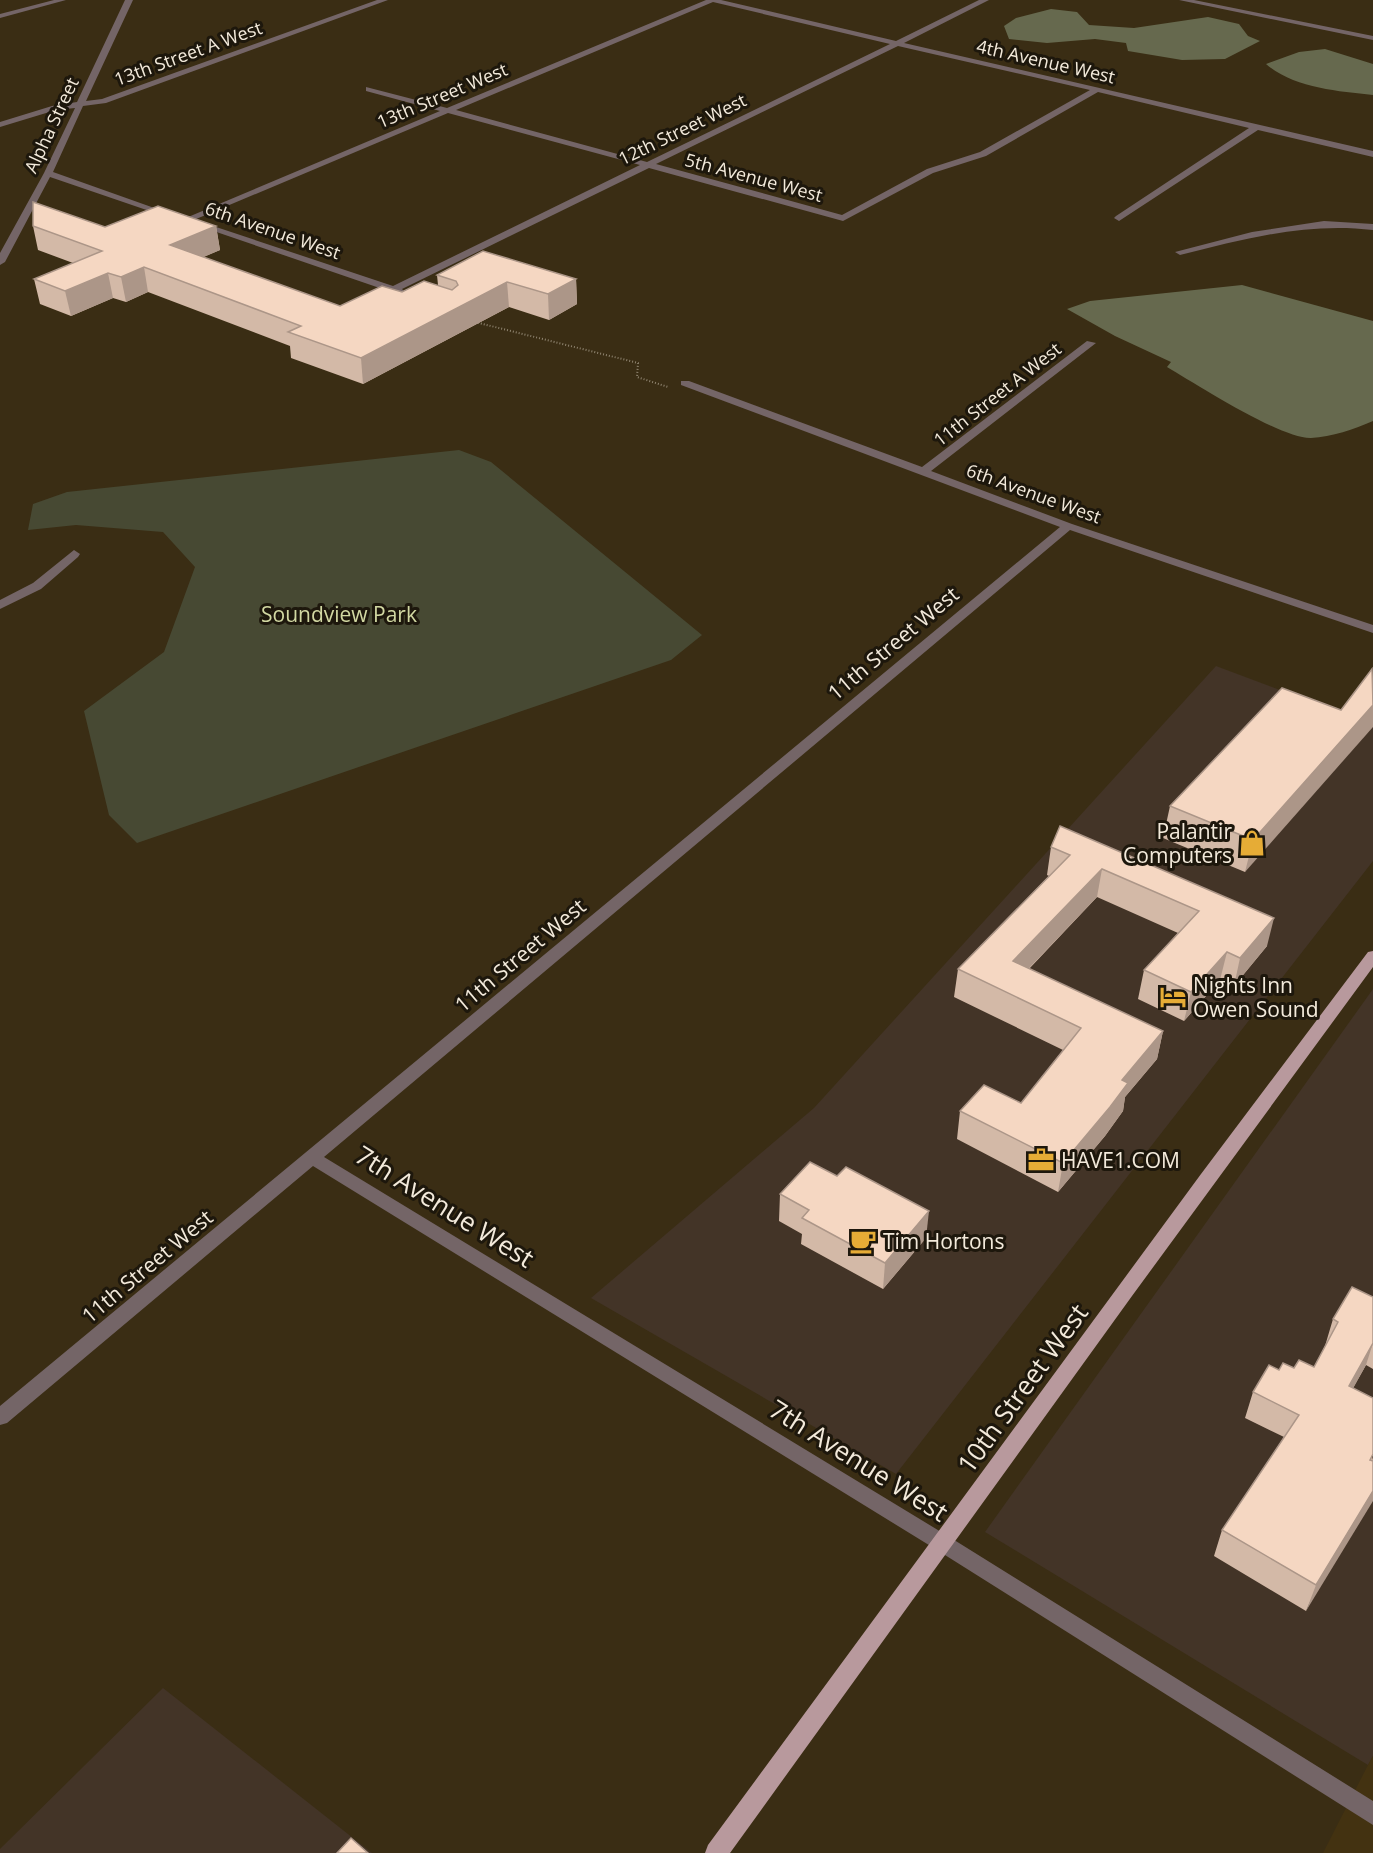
<svg xmlns="http://www.w3.org/2000/svg" width="1373" height="1853" viewBox="0 0 1373 1853" font-family="'Open Sans',sans-serif">
<rect width="100%" height="100%" fill="#3a2d14"/>
<g fill="#433427">
<path d="M1216,666L1373,725V861L896,1474L591,1298L814,1108Z"/>
<path d="M1373,989V1756L1368,1765L985,1532Z"/>
<path d="M163,1688L372,1853H0V1849Z"/>
</g>
<path fill="#433211" d="M1373,1756V1853H1323L1368,1765Z"/>
<path fill="#474933" d="M459,450L491,462L702,635L671,660L137,843L109,815L84,711L164,652L195,567L163,532L76,525L28,530L33,504L67,492Z"/>
<g fill="#66694e">
<path d="M1051,9L1077,12L1089,25L1134,28L1208,17L1239,24L1248,36L1260,41L1225,59L1182,60L1128,51L1126,43L1095,39L1047,43L1009,39L1004,26L1016,18Z"/>
<path d="M1325,49L1373,64V95C1337,91 1294,88 1266,64L1299,52Z"/>
<path d="M1242,285L1373,321V421C1354,429 1332,437 1311,438C1281,439 1196,384 1167,367L1171,362L1115,336L1067,309L1090,301Z"/>
</g>
<g fill="none" stroke-linecap="round" stroke-linejoin="round">
<path stroke="#8e836f" stroke-width="2" stroke-dasharray="1 2" stroke-linecap="butt" d="M475,322L638,363L637,377L668,387"/>
<g fill="#746567" fill-rule="evenodd">
<path d="M54,0H66L0,18V14Z"/>
<path d="M125,0H133L86,101L102,99L377,0H388L106,103L83,106L53,172L174,215L167,217L50,177L5,262L0,265V253L44,173L75,108L56,110L0,127V122L52,106L77,102Z"/>
<path d="M706,0H721L896,41L979,0H989L904,43L1373,151V157L1258,130L1119,221L1114,218L1116,216L1249,128L1098,92L986,156L933,173L843,221L649,168L402,289L405,292L400,295L193,224L201,222L393,286L640,165L448,113L189,222L181,220L440,111L366,91V87L447,108ZM713,2L890,44L647,162L456,110ZM898,46L1090,90L980,152L927,169L842,215L656,164Z"/>
<path d="M1179,0H1194L1373,36V40Z"/>
<path d="M1324,221L1373,224V230C1306,222 1244,239 1180,255L1175,252L1252,232Z"/>
<path d="M1087,341L1096,343L931,471L1072,524L1373,625V633L1070,530L324,1157L951,1538L1373,1801V1825L937,1550L313,1166L7,1423L0,1425V1406L1060,527L681,385V381H689L922,467Z"/>
<path d="M74,550L80,554L78,557L41,589L0,609V600L33,583Z"/>
</g>
<path fill="#b8999d" fill-rule="evenodd" d="M1373,951V967L1132,1296L730,1853H705L708,1845L1201,1174L1368,952Z"/>
</g>
<g fill="#d3b9a7">
<path d="M33,226L105,227L216,226L220,250L203,257L340,306L438,285L437,275L576,279L577,304L549,320L509,307L363,384L291,358L290,346L148,292L126,302L113,298L71,316L40,304L34,279L73,263L38,250Z"/>
<path d="M1341,710L1245,872L1163,838L1170,806Z"/>
<path d="M1060,826L1267,946L1234,986L1220,980L1184,1021L1138,999L1144,970L1178,933L1097,897L1029,969L1163,1031L1157,1059L1125,1097L1123,1111L1105,1136L1058,1192L957,1139L960,1111L1021,1103L1063,1050L954,997L958,969L1049,876L1047,875L1051,847Z"/>
<path d="M780,1194L926,1238L883,1289L801,1244L802,1234L779,1221Z"/>
<path d="M1373,1297V1369L1366,1365L1353,1388L1373,1460L1306,1611L1214,1556L1222,1530L1284,1437L1245,1418L1253,1392L1279,1370L1314,1367L1325,1346L1333,1319Z"/>
</g>
<g fill="#ac9688">
<path d="M216,226L220,250L174,270L170,245Z"/>
<path d="M144,267L148,292L126,302L121,277Z"/>
<path d="M108,273L113,298L71,316L65,291Z"/>
<path d="M576,279L577,304L549,320L548,294Z"/>
<path d="M507,282L509,307L363,384L361,358Z"/>
<path d="M1373,705V727L1245,872L1253,840Z"/>
<path d="M1102,869L1097,897L1009,989L1013,961Z"/>
<path d="M1274,918L1267,946L1234,986L1240,958Z"/>
<path d="M1227,952L1220,980L1184,1021L1191,992Z"/>
<path d="M1163,1031L1157,1059L1125,1097L1123,1111L1105,1136L1058,1192L1063,1163L1122,1080Z"/>
<path d="M929,1211L926,1238L883,1289L885,1263Z"/>
<path d="M1373,1343L1366,1365L1340,1412L1349,1386Z"/>
<path d="M1373,1491V1501L1306,1611L1316,1585Z"/>
</g>
<g fill="#f5d7c2" stroke="#ac9688" stroke-width="1.5">
<path d="M33,202L105,227L158,206L216,226L170,245L340,306L382,286L402,292L424,281L452,290L458,285L456,281L437,275L483,251L576,279L548,294L507,282L361,358L288,332L301,326L144,267L121,277L108,273L65,291L34,279L102,251L33,226Z"/>
<path d="M1372,669L1373,705L1253,840L1170,806L1282,688L1341,710Z"/>
<path d="M1060,826L1274,918L1240,958L1227,952L1191,992L1144,970L1199,911L1102,869L1013,961L1163,1031L1122,1080L1128,1083L1110,1107L1063,1163L960,1111L984,1085L1021,1103L1081,1028L958,969L1070,855L1051,847Z"/>
<path d="M810,1162L837,1176L846,1167L929,1211L885,1263L802,1218L809,1210L780,1194Z"/>
<path d="M1352,1287L1373,1297V1343L1349,1386L1373,1398V1454L1370,1460L1373,1461V1491L1316,1585L1222,1530L1299,1415L1253,1392L1269,1365L1279,1370L1283,1363L1294,1368L1299,1360L1314,1367L1338,1322L1333,1319Z"/>
<path d="M351,1838L368,1853H337Z"/>
</g>
<defs>
<g id="shop-bare" transform="scale(2.07)"><path d="M-5-2.5h2.3a2.7 3.5 0 0 1 5.4 0H5L5.5 6h-11ZM-1.5-2.5h3a1.5 2.3 0 0 0-3 0Z" fill="#e6ac36" stroke="#1d170c" stroke-width="2.5" paint-order="stroke"/></g>
<g id="hotel-bare" transform="scale(2.07)"><path d="M-6-4.5h1.5V1H6V5H4.5V3h-9V5H-6ZM-4 0a1.8 1.8 0 1 1 3.6 0ZM.5 0V-2.5h3Q6-2.5 6 0Z" fill="#e6ac36" stroke="#1d170c" stroke-width="2.5" paint-order="stroke"/></g>
<g id="office-bare" transform="scale(2.07)"><path d="M-6-3h4V-5.5h4V-3h4V5H-6ZM-1-4.5V-3h2v-1.5ZM-6 0V1H6V0Z" fill="#e6ac36" stroke="#1d170c" stroke-width="2.5" paint-order="stroke"/></g>
<g id="cafe-bare" transform="scale(2.07)"><path d="M-5.5-4.5H6V0H3Q3 3.5 0 3.5H-2.5Q-5.5 3.5-5.5 0ZM3-3.2v2h1.7v-2ZM-6 4.5H4V6H-6Z" fill="#e6ac36" stroke="#1d170c" stroke-width="2.5" paint-order="stroke"/></g>
</defs>
<g fill-rule="evenodd">
<use href="#shop-bare" x="1252" y="843"/>
<use href="#hotel-bare" x="1173" y="997"/>
<use href="#office-bare" x="1041" y="1160"/>
<use href="#cafe-bare" x="863" y="1241"/>
</g>
<g text-anchor="middle" dominant-baseline="central" stroke-width="6" stroke-linejoin="round" paint-order="stroke">
<g font-size="18" fill="#f3eadb" stroke="#1d170c">
<text transform="translate(188 53) rotate(-20)">13th Street A West</text>
<text transform="translate(1046 61) rotate(13)">4th Avenue West</text>
<text transform="translate(442 95) rotate(-23)">13th Street West</text>
<text transform="translate(51 125) rotate(-65)">Alpha Street</text>
<text transform="translate(682 129) rotate(-26)">12th Street West</text>
<text transform="translate(754 177) rotate(15)">5th Avenue West</text>
<text transform="translate(273 230) rotate(19)">6th Avenue West</text>
<text transform="translate(997 394) rotate(-38)">11th Street A West</text>
<text transform="translate(1034 493) rotate(20)">6th Avenue West</text>
</g>
<g font-size="21" fill="#d2d8a2" stroke="#1d170c">
<text x="339" y="614">Soundview Park</text>
</g>
<g font-size="21" fill="#f3eadb" stroke="#1d170c">
<text transform="translate(893 643) rotate(-40)">11th Street West</text>
<text transform="translate(520 955) rotate(-40)">11th Street West</text>
<text transform="translate(147 1266) rotate(-40)">11th Street West</text>
</g>
<g font-size="21" fill="#f3eadb" stroke="#1d170c" text-anchor="start">
<text x="1232" y="831" text-anchor="end">Palantir<tspan x="1232" dy="24">Computers</tspan></text>
<text x="1193" y="985">Nights Inn<tspan x="1193" dy="24">Owen Sound</tspan></text>
<text x="1061" y="1160">HAVE1.COM</text>
<text x="883" y="1241">Tim Hortons</text>
</g>
<g font-size="26" fill="#f3eadb" stroke="#1d170c">
<text transform="translate(445 1206) rotate(32)">7th Avenue West</text>
<text transform="translate(1022 1388) rotate(-54)">10th Street West</text>
<text transform="translate(859 1460) rotate(32)">7th Avenue West</text>
</g>
</g>
</svg>
